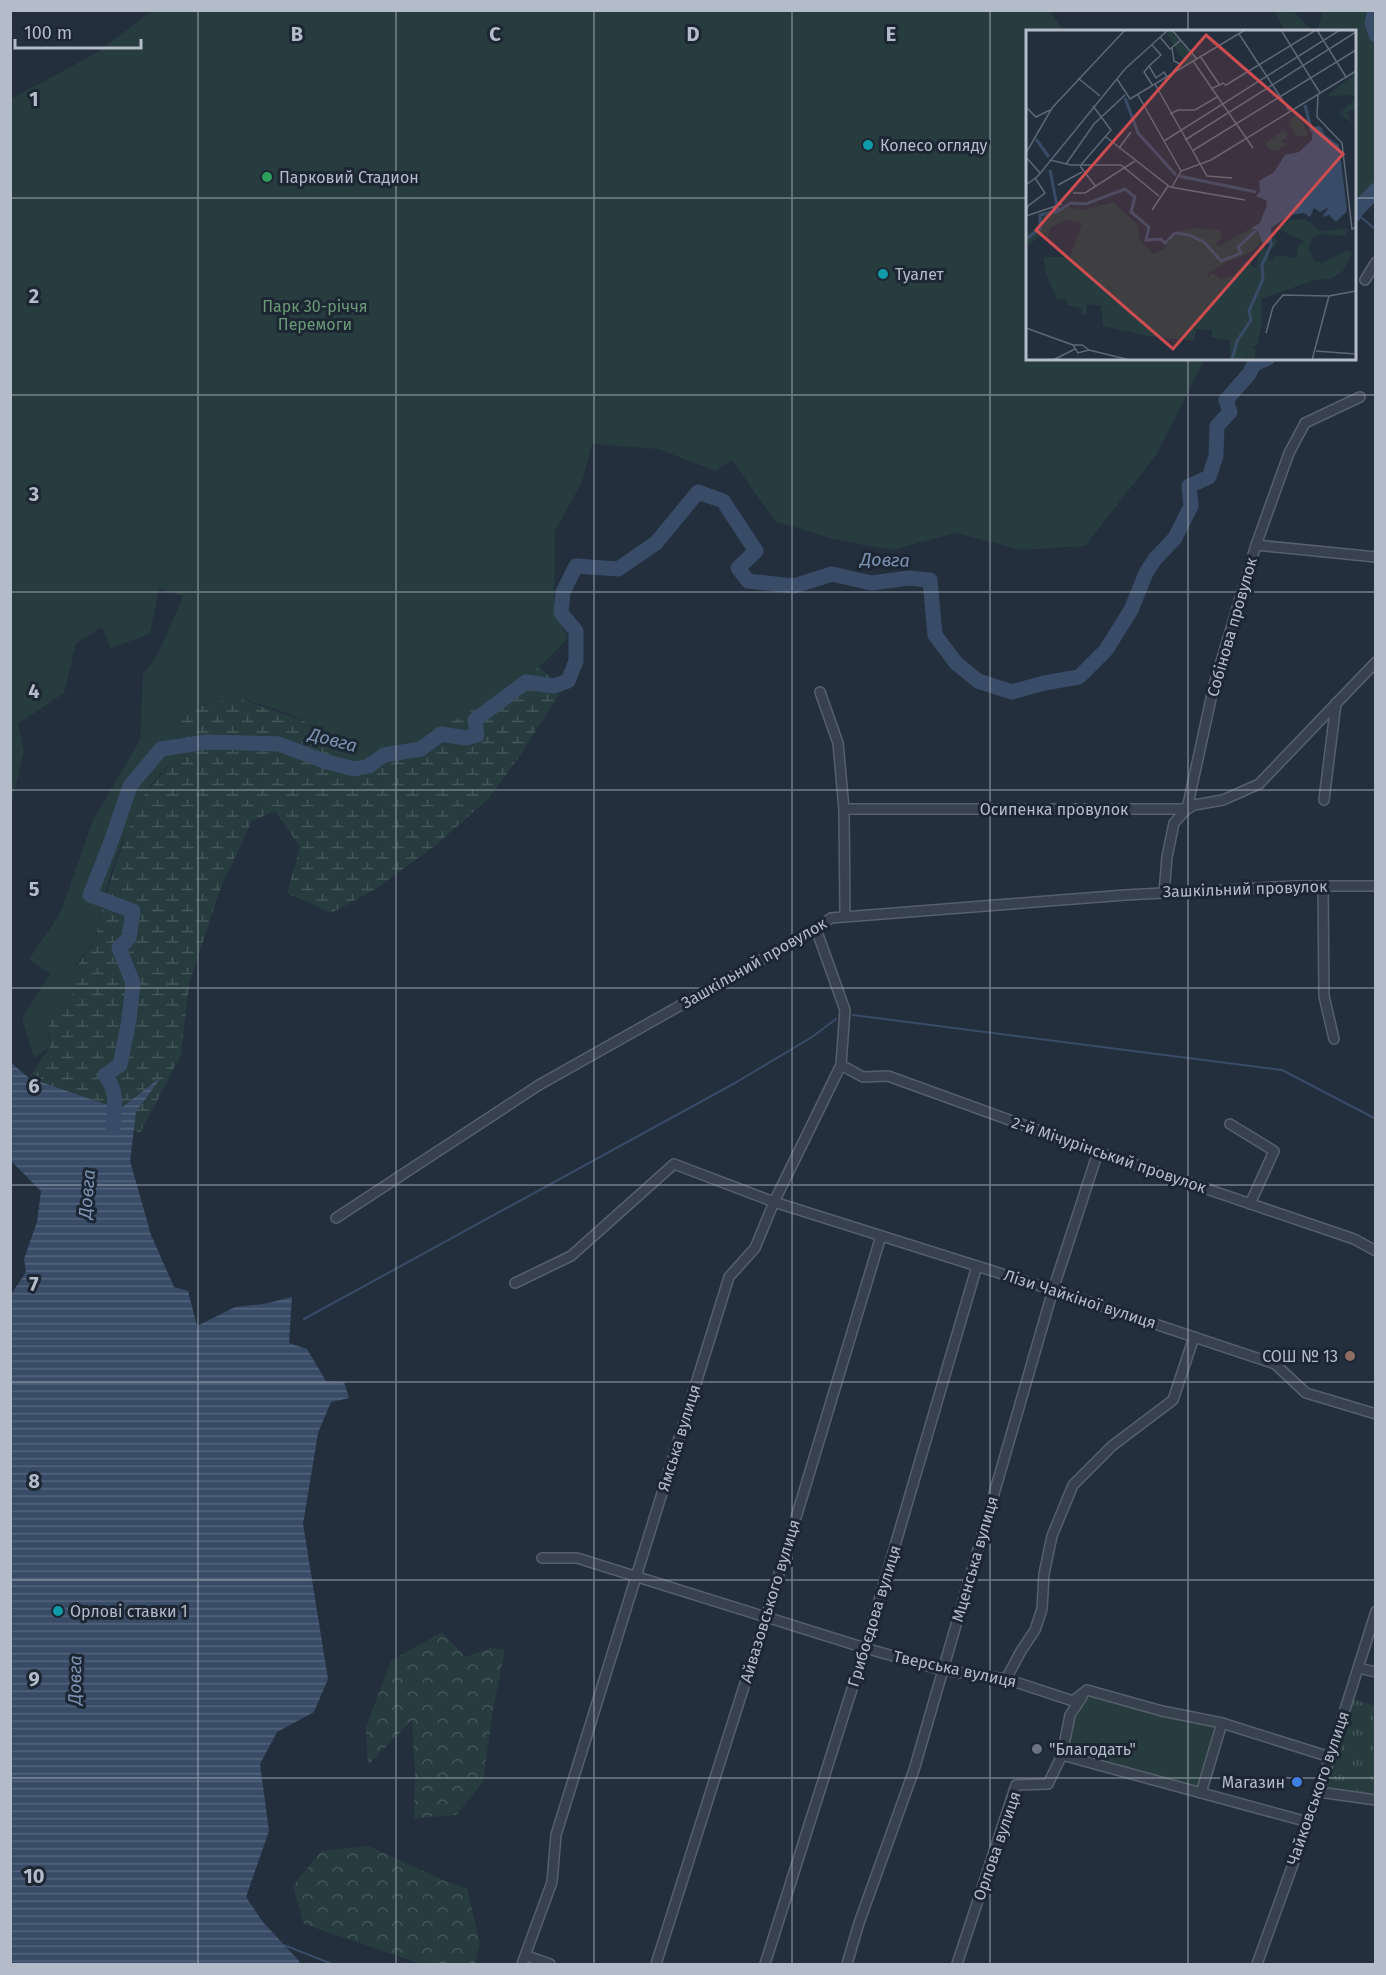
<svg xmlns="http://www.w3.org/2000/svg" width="1386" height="1975" viewBox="0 0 1386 1975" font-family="'Fira Sans',sans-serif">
<defs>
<pattern id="grass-tufts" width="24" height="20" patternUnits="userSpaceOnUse" patternTransform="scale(1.5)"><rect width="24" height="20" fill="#263c3f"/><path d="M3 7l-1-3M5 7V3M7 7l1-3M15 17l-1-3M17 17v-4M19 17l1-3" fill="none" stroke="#435659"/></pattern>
<pattern id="forest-crowns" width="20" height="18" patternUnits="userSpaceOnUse" patternTransform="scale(1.5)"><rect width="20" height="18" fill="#263c3f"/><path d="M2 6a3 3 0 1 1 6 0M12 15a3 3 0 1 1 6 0" fill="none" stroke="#435659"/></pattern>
<pattern id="wetland-marsh" width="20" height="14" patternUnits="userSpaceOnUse" patternTransform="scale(1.5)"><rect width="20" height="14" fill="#263c3f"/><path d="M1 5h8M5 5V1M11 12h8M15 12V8" fill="none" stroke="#435659"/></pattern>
<pattern id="water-rules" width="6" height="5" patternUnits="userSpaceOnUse" patternTransform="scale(1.5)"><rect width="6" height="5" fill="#394c67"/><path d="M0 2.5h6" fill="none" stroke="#53647b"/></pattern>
</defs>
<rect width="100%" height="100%" fill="#242f3e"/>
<path fill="url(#grass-tufts)" d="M1349,1698L1375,1706V1799L1319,1792Z"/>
<g fill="url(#forest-crowns)">
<path d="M442,1632L465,1657L491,1648L505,1649L492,1716L483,1782L456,1815L414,1818L415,1774L412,1720L368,1765L366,1727L391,1661Z"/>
<path d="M369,1846L445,1881L467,1888L480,1943L475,1964H421L304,1924L293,1886L321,1851Z"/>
</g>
<path fill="url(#wetland-marsh)" d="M539,667L563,688L521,754L489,798L436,845L374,890L331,913L287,893L300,847L275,811L252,821L221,887L189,984L181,1055L140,1133L133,1130L136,1112L159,1078L120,1109L29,1078L50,1047L48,1025L50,1020L72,995L73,977L76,967L92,945L97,932L100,913L127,831L144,795L167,768L179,744L177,731L182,720L193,709L213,702L237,698L307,722L329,743L363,756L395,747L444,725L491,699Z"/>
<g fill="#263c3f">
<path d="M152,11H1053L1051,13L1064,31L1028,32V358L1205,359L1156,455L1085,546L1021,550L956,533L892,550L833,539L775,521L732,460L715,471L658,449L592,444L582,482L555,531L554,610L568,638C558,648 549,658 539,667C500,698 454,721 408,741C397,746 374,757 361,756C337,755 326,736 309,723C301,717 245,698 236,699C223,699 202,703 192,710C169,727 185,738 176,754C167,770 151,781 143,797C124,833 109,873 100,912C98,920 98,927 96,935C92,948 80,956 75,969C71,979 74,990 71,1000C52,1021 45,1016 50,1047L34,1058L22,1018L50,974L29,959L60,914L93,820L140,740L143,674L159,652L183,596L159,588L150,634L110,648L102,627L76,644L64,693L18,724L24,751L11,805V99L98,52Z"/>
<path d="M1274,11H1293L1313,31H1285Z"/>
<path d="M1323,11H1375V194L1355,222L1354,32L1317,31Z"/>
<path d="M1087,1690L1222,1723L1201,1793L1062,1755L1070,1715Z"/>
</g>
<path fill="url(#water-rules)" d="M10,1062L29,1078L120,1109L162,1076L136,1112L130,1161L151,1235L174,1287L188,1291L197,1326L235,1307L264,1304L292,1297L289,1343L307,1349L326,1381L344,1382L349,1398L331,1402L318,1433L303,1524L328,1679L314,1712L277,1732L260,1764L269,1831L246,1897L262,1921L299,1961L300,1964H15L11,1961L10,1296L26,1272L24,1259L37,1222L41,1191L11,1161Z"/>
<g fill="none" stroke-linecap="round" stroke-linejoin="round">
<g stroke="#394c67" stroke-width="2">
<path d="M1355,212L1376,230"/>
<path d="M853,1015L1282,1070L1376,1119"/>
<path d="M304,1319L735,1083L812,1037L836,1019"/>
<path d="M284,1945L332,1964"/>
</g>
<g stroke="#394c67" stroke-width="15">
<path d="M1375,10L1372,23L1376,35"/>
<path d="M1354,215L1355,212L1376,190"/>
<path d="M113,1128C115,1109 118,1091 105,1075L120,1065L129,1020L133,983L119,948L129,938L133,911L90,895L111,842L130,786L161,749L207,742L279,744L324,761L354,769L369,766L384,755L421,749L441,734L466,738L477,735L475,720L526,682L554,686L568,681L576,661V631L561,613L563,592L576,566L618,569L656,543L698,492L723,501L756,551L738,568L748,581L794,586L832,574L871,583L909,578L930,580L935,635L956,663L978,681L1012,692L1044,683L1079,677L1106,650L1131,610L1146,573L1155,559L1175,538L1191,506L1189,486L1209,477L1216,456L1217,426L1230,412L1226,400L1249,374L1254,364L1268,358"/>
</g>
<g stroke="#565f6c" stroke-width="12">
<g id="minor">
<path d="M1365,280L1376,262"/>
<path d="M1256,545L1376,557"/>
<path d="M820,692L838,743L844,809L845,915"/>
<path d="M1324,800L1336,703"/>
<path d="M844,809H1187L1194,805L1223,800L1259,784L1376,662"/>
<path d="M1323,886L1324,996L1334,1039"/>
<path d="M1164,893L1167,857L1174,823L1187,809L1214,685L1256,545L1289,453L1305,423L1360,397"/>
<path d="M841,1065L863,1077L888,1076L1098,1152L1354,1239L1376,1251"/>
<path d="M1230,1124L1274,1151L1250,1204"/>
<path d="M336,1218L539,1085L816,929L831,918L1125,895L1295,886H1376"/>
<path d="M515,1283L571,1256L674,1164L774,1202L1053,1290L1275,1364L1306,1393L1376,1414"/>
<path d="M542,1558H577L865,1648L942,1670L1006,1679L1073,1701L1087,1690L1162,1711L1222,1723L1330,1757"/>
<path d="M1358,1668L1376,1672"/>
<path d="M1006,1679L1021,1651L1035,1630L1042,1609L1044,1574L1052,1536L1073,1485L1112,1446L1173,1400L1194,1337"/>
<path d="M1062,1755L1308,1822"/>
<path d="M1319,1792L1376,1800"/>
<path d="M1201,1793L1222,1723"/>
<path d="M527,1956L550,1964"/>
<path d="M522,1964L552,1882L556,1835L729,1277L755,1248L774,1202L841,1065L845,1010L816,929"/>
<path d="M656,1964L766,1617L881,1236"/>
<path d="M765,1964L865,1648L977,1266"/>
<path d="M847,1964L859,1923L914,1770L1053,1290L1098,1152"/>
<path d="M957,1964L1016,1785L1048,1784L1062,1755L1070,1715L1082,1697"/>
<path d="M1257,1964L1319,1792L1376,1611"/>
</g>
</g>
<use href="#minor" stroke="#38414e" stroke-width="9"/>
</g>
<path fill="none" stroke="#b4bcc9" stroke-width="1.5" stroke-opacity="0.55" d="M198,10V1964M396,10V1964M594,10V1964M792,10V1964M990,10V1964M1188,10V32M10,198H1028M1354,198H1376M1188,358V1964M10,395H1376M10,592H1376M10,790H1376M10,988H1376M10,1185H1376M10,1382H1376M10,1580H1376M10,1778H1376"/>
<g fill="#0f9aa8" stroke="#1d2633" stroke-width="2">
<circle cx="868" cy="145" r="6"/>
<circle cx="883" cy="274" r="6"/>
<circle cx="58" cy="1611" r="6"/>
</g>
<circle fill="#2e9e5b" stroke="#1d2633" stroke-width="2" cx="267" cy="177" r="6"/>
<circle fill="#8d6e63" stroke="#1d2633" stroke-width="2" cx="1350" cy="1356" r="6"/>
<circle fill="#6b7280" stroke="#1d2633" stroke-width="2" cx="1037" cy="1749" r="6"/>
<circle fill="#3f7fe0" stroke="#1d2633" stroke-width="2" cx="1297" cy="1782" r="6"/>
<g text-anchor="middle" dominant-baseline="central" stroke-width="6" stroke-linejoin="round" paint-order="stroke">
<g font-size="16" fill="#b4bcc9" stroke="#1d2633" text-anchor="start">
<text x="880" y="145">Колесо огляду</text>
<text x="279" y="177">Парковий Стадион</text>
<text x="895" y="274">Туалет</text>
<text x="1338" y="1356" text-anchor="end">СОШ № 13</text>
<text x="70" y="1611">Орлові ставки 1</text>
<text x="1049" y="1749">"Благодать"</text>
<text x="1285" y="1782" text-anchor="end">Магазин</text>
</g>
<g font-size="16" fill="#6b9a76" stroke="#1d2633">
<text x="315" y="306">Парк 30-річчя<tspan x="315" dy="18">Перемоги</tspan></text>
</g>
<g font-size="16" fill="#b4bcc9" stroke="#1d2633">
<text transform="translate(1232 627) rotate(-74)">Собінова провулок</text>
<text x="1054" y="809">Осипенка провулок</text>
<text transform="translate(1245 889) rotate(-2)">Зашкільний провулок</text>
<text transform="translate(754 963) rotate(-30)">Зашкільний провулок</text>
<text transform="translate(1109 1155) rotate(19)">2-й Мічурінський провулок</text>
<text transform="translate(1080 1299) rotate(18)">Лізи Чайкіної вулиця</text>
<text transform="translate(679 1438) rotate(-73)">Ямська вулиця</text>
<text transform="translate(975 1559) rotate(-74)">Мценська вулиця</text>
<text transform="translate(770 1601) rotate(-73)">Айвазовського вулиця</text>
<text transform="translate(874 1616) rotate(-73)">Грибоєдова вулиця</text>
<text transform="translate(955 1669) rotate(12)">Тверська вулиця</text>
<text transform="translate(1318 1788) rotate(-71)">Чайковського вулиця</text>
<text transform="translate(997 1846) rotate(-71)">Орлова вулиця</text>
</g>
<g font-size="18" font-style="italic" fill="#7c92b1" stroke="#1d2633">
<text transform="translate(885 560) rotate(2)">Довга</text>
<text transform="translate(333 740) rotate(15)">Довга</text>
<text transform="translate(87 1194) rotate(-85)">Довга</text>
<text transform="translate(75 1680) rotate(-89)">Довга</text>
</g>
</g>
<g transform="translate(1026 30)">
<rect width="330" height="330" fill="#242f3e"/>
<path d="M146,0L171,29L160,35L140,3Z" fill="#263c3f"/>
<path d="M330,43V65L301,66L326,46ZM330,68V79L321,82L330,101L324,91L313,84ZM271,83L282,103L280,107L269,105L263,92ZM258,100L262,104L255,113H262L251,121L244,120L239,113Z" fill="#263c3f"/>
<path d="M231,195L227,198L237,210L191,232L184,229L178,217L151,207V202L167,198L193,200L196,206L190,215L193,216Z" fill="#263c3f"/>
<path d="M87,172L111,194L114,210L127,224L138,219L146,207H159L176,213L184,229L191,232L235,211L227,221L197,234L181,244L182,247L187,243L195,249L207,246L221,231L230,239L236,214L241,221L248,206L252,212L243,222V232L250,225L270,228L272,217L278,211L249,198L264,190L279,189L294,201L323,199L319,206L294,204L286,209L283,218L288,231L296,233L322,220L326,224L317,241L304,249L289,250L235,269L236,294L231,316H226L230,320L228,330H218L224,316L217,330H204V310L185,307L186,300L170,299L168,311L122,306L77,296L75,276L61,274L60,285L55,284L57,279L41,275V270L31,269L19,241L18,227H44L56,193L41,190L25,197L21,209L20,203L0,216V205L15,194L13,184L42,177L58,180Z" fill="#263c3f"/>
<path d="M294,96L299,105L313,115L321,181L310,192L303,185L296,187L303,177L294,182L288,178L284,187L278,183L264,185L245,198L246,213L237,214L231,199H224L234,193L240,177L241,171L230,166L234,161L233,151L248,142L259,125L273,122L286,110L287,97Z" fill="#394c67"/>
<path fill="none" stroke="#394c67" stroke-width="3" d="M99,68L112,103L150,145M279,75L286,102M10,109L23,127M24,140L32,181M153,146L230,162M0,209L14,199V185L32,181L45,173L60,174L99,159L109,167L105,182L123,197L120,210L135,209L139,213L149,203L163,205L178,212L195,231L215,223L212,217L233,198M206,330L211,311L225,290L223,281L237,249L236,235L246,213"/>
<path fill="none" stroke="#5e6776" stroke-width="1.5" d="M146,0L171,29M255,0L294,63M291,0L320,47M213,4L263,80M134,7L144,19L155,10M126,15L135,25L123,36L130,48L138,42L141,47M146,18L148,31L154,34M174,26L193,54M167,31L227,118M123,36L118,42L127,56M52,48L74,66M91,49L104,69L219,0M129,54L181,146L206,148M185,59L197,53L200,55L290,0M292,64L291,87L316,113L326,199L330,197M112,65L155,141M0,77L10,87L24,80M144,84L152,80H169L191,67M80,107L144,157L219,170M159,110L330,2M138,111L314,0M93,118L105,102M166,121L330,20M0,123L26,78L99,0M0,127L14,143M24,130L45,135H95L133,166M40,134L68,94L99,65M54,136L85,100L67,76M54,136L70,157M0,155L12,146L99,39L142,0M32,155L56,142M146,157L155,141L185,130L330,41M47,163H59L109,131M126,180L142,156M0,186L2,176L19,163L9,148M0,186L36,174M0,298L47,315M240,303L247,277L257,265L303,266M47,315H56L63,320L52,323ZM63,320L104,330M290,321L330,324M27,330L49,319M286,330L303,266L330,261"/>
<path fill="#ce4d50" fill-opacity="0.15" stroke="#ce4d50" stroke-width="3" d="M180,5L317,124L147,319L10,200Z"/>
<rect width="330" height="330" fill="none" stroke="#b4bcc9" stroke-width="3"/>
</g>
<g font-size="20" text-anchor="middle" font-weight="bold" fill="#b4bcc9" stroke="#1d2633" stroke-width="6" stroke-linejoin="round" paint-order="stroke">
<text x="297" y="41">B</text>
<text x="495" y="41">C</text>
<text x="693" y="41">D</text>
<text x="891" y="41">E</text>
<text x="34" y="106">1</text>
<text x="34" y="303">2</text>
<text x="34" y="501">3</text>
<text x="34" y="698">4</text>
<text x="34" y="896">5</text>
<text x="34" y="1093">6</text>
<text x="34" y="1291">7</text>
<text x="34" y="1488">8</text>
<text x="34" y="1686">9</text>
<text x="34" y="1883">10</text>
</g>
<rect width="1386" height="1975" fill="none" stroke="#b4bcc9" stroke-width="24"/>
<path d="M15 39v9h126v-9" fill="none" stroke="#b4bcc9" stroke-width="3"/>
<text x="24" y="39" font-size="18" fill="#b4bcc9" stroke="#1d2633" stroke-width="4.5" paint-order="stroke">100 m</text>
</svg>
